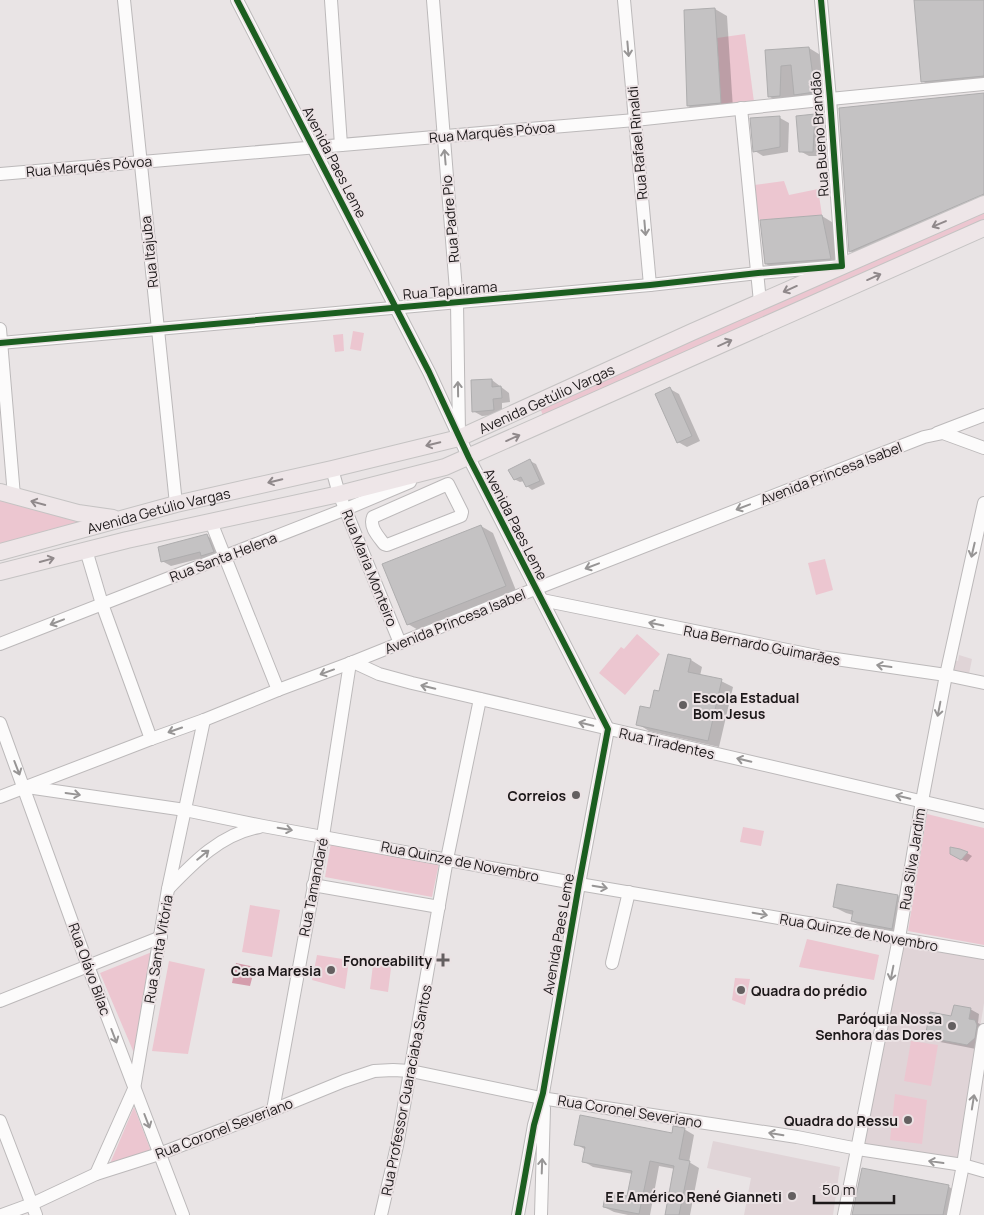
<svg xmlns="http://www.w3.org/2000/svg" width="984" height="1215" viewBox="0 0 984 1215" font-family="Manrope,sans-serif">
<rect width="100%" height="100%" fill="#e9e4e5"/>
<g fill="#e0d4d7">
<path d="M959,655L972,659L968,679L950,675L953,660L958,661Z"/>
<path d="M902,943L984,958V1003L959,1161L863,1145Z"/>
<path d="M713,1141L840,1167L833,1215H744L751,1178L707,1168Z"/>
</g>
<g fill="#ecc6d0">
<path d="M745,34L754,102L721,104L717,38Z"/>
<path d="M784,181L789,195L818,189L822,215L758,220L754,185Z"/>
<path d="M984,212V224L544,418L540,408Z"/>
<path d="M353,331L364,333L361,351L350,349Z"/>
<path d="M343,334L344,351L335,352L333,335Z"/>
<path d="M0,492L120,519L0,552Z"/>
<path d="M825,559L833,590L816,595L808,563Z"/>
<path d="M637,634L660,654L625,695L599,673L621,647L624,649Z"/>
<path d="M927,814L984,828V945L908,931Z"/>
<path d="M743,827L764,831L761,846L740,842Z"/>
<path d="M331,843L439,863L432,897L325,877Z"/>
<path d="M250,905L280,910L272,957L242,952Z"/>
<path d="M807,939L879,955L874,980L799,967Z"/>
<path d="M152,952L134,1053L100,973Z"/>
<path d="M317,955L349,960L345,989L312,980Z"/>
<path d="M374,957L392,960L388,992L370,989Z"/>
<path d="M169,961L205,969L188,1054L152,1051Z"/>
<path d="M735,978L750,979L745,1005L732,1000Z"/>
<path d="M911,1041L938,1045L931,1086L904,1081Z"/>
<path d="M895,1094L927,1100L922,1144L890,1140Z"/>
<path d="M134,1107L151,1151L109,1166Z"/>
</g>
<path fill="#d49dac" d="M236,963L255,967L250,986L232,983Z"/>
<g fill="#0003">
<path d="M915,0H984V84L934,88L922,81Z"/>
<path d="M715,9L727,16L733,109L700,112L688,106L685,11Z"/>
<path d="M809,48L827,59L832,102L813,104L798,96V106L788,107L770,97L766,51Z"/>
<path d="M984,94V205L863,258L850,251L840,109Z"/>
<path d="M814,115L823,120L822,156H809L800,151Z"/>
<path d="M780,118L789,123L788,152L763,156L755,151Z"/>
<path d="M822,216L840,227L848,269L784,274L766,264Z"/>
<path d="M492,380L509,393L510,402L502,403V414L482,416L473,411Z"/>
<path d="M670,389L679,394L700,441L687,447L678,442Z"/>
<path d="M530,461L536,464L545,484L532,490L527,486L524,481L520,482L514,479Z"/>
<path d="M481,526L493,533L517,593L420,631L408,624Z"/>
<path d="M207,536L216,541L222,557H206L171,566L162,561Z"/>
<path d="M691,660L702,667L700,676L721,681L733,687L719,747L649,731L638,724L651,710L660,693Z"/>
<path d="M951,849L967,853L972,856L967,862L951,854Z"/>
<path d="M898,896L909,903L904,935L864,928L852,921L853,915L846,913L834,907Z"/>
<path d="M970,1009L979,1014L978,1023L984,1026L976,1049L935,1041L926,1036L952,1018Z"/>
<path d="M684,1129L694,1135L689,1162L699,1168L690,1215H666L675,1169L659,1166L650,1215H628L614,1212L604,1207L628,1197L633,1174L593,1167L583,1161L586,1150L576,1144L673,1134Z"/>
<path d="M948,1186L952,1189L947,1215H854Z"/>
</g>
<g fill="#c4c2c3" stroke="#aeadae">
<path d="M914,0H984V76L921,82Z"/>
<path d="M715,8L721,103L687,106L684,10Z"/>
<path d="M809,47L815,92L794,95L791,65L781,66L780,96L768,97L765,50Z"/>
<path d="M984,93V194L849,252L839,108Z"/>
<path d="M815,114L813,152H799L796,116Z"/>
<path d="M780,116V147L753,152L750,118Z"/>
<path d="M822,215L831,259L765,264L760,220Z"/>
<path d="M492,379V387L501,386L502,398L493,399L494,410L472,412L471,380Z"/>
<path d="M670,387L692,436L677,443L655,394Z"/>
<path d="M530,459L540,481L526,487L521,477L514,480L508,470Z"/>
<path d="M481,525L506,586L407,625L382,564Z"/>
<path d="M207,534L214,552L201,556L200,552L161,562L158,547Z"/>
<path d="M668,654L691,659L688,672L722,679L708,741L636,725L640,706L650,708L654,690L659,691Z"/>
<path d="M950,847L960,849L968,852L961,860L950,854Z"/>
<path d="M837,884L898,895L892,929L851,921L853,911L833,907Z"/>
<path d="M954,1005L971,1008L969,1019L975,1020L977,1025L975,1038L967,1045L925,1037L930,1012L951,1016Z"/>
<path d="M580,1115L672,1133L673,1126L685,1128L679,1159L690,1161L679,1215H665L674,1166L650,1161L639,1214L603,1207L606,1192L627,1196L632,1171L582,1162L585,1147L574,1145Z"/>
<path d="M862,1168L949,1185L943,1215H852Z"/>
</g>
<g fill="none" stroke-linecap="round" stroke-linejoin="round">
<g stroke="#bcb9ba" stroke-width="14">
<g id="minor">
<path d="M124,0L176,504"/>
<path d="M237,0L429,372L469,458L608,729L579,884L543,1093L534,1125L518,1215"/>
<path d="M331,0L341,145"/>
<path d="M433,0L457,303L459,433"/>
<path d="M624,0L650,285"/>
<path d="M741,108L760,302"/>
<path d="M0,174L635,120L830,99L984,84"/>
<path d="M0,329L14,496"/>
<path d="M0,343L650,285L758,273L842,266L830,99L821,0"/>
<path d="M937,433L984,415"/>
<path d="M332,469L339,494L400,643"/>
<path d="M448,484L462,512L461,516L387,545L384,544C378,536 369,527 373,517Z"/>
<path d="M211,522L278,690"/>
<path d="M86,550L102,604L151,739"/>
<path d="M542,600L822,657L946,675L984,683"/>
<path d="M0,644L346,509L410,482"/>
<path d="M353,662L379,674L412,683L984,816"/>
<path d="M0,723L88,966L183,1215"/>
<path d="M27,787L185,810L263,826L579,884L984,953"/>
<path d="M0,797L151,739L204,720L278,690L353,662L535,589L924,437L943,433L984,448"/>
<path d="M313,885L439,907"/>
<path d="M168,889C194,862 221,834 259,827"/>
<path d="M612,963L629,892"/>
<path d="M0,1001L161,937"/>
<path d="M273,1110L323,836L350,663"/>
<path d="M0,1121L36,1215"/>
<path d="M96,1174L134,1089L168,889L204,720"/>
<path d="M2,1215L32,1204L96,1174L159,1154L273,1110L344,1081L374,1071L393,1070L411,1071L541,1098L797,1137L858,1149L963,1165L984,1171"/>
<path d="M381,1215L397,1146L447,859L480,699"/>
<path d="M541,1215L544,1108"/>
<path d="M844,1215L899,938L922,801L946,675L984,503"/>
<path d="M953,1215L963,1165L984,1030"/>
</g>
</g>
<g stroke="#c5c3c3" stroke-width="18">
<g id="major">
<path d="M0,492L78,513L113,518"/>
<path id="s1" d="M0,552L176,504L332,469L459,438L692,332L984,204"/>
<path d="M0,572L127,540L339,494L445,467L984,228"/>
</g>
</g>
<use href="#minor" stroke="#fcfbfb" stroke-width="12"/>
<use href="#major" stroke="#eee6e8" stroke-width="16"/>
<g stroke="#ebe2e4" stroke-width="9">
<g id="cycleway">
<path d="M237,0L429,372L469,458L608,729L579,884L543,1093L534,1125L518,1215"/>
<path d="M0,343L650,285L758,273L842,266L830,99L821,0"/>
</g>
</g>
<use href="#cycleway" stroke="#1b5e20" stroke-width="6"/>
</g>
<defs><path id="oneway-shaft" d="M-6 0H5M1.5-3L5.5 0L1.5 3" fill="none" stroke-width="1.6" stroke-linecap="round" stroke-linejoin="round" transform="scale(1.25)"/></defs>
<g stroke="#979595">
<use href="#oneway-shaft" transform="translate(628 49) rotate(85)"/>
<use href="#oneway-shaft" transform="translate(445 157) rotate(-95)"/>
<use href="#oneway-shaft" transform="translate(645 228) rotate(85)"/>
<use href="#oneway-shaft" transform="translate(458 389) rotate(-91)"/>
<use href="#oneway-shaft" transform="translate(743 507) rotate(159)"/>
<use href="#oneway-shaft" transform="translate(973 550) rotate(103)"/>
<use href="#oneway-shaft" transform="translate(592 566) rotate(159)"/>
<use href="#oneway-shaft" transform="translate(57 622) rotate(159)"/>
<use href="#oneway-shaft" transform="translate(656 624) rotate(-168)"/>
<use href="#oneway-shaft" transform="translate(884 666) rotate(-172)"/>
<use href="#oneway-shaft" transform="translate(327 672) rotate(160)"/>
<use href="#oneway-shaft" transform="translate(428 687) rotate(-167)"/>
<use href="#oneway-shaft" transform="translate(939 709) rotate(101)"/>
<use href="#oneway-shaft" transform="translate(586 724) rotate(-167)"/>
<use href="#oneway-shaft" transform="translate(175 730) rotate(161)"/>
<use href="#oneway-shaft" transform="translate(744 760) rotate(-167)"/>
<use href="#oneway-shaft" transform="translate(17 768) rotate(69)"/>
<use href="#oneway-shaft" transform="translate(73 794) rotate(8)"/>
<use href="#oneway-shaft" transform="translate(903 797) rotate(-167)"/>
<use href="#oneway-shaft" transform="translate(285 829) rotate(10)"/>
<use href="#oneway-shaft" transform="translate(203 855) rotate(-39)"/>
<use href="#oneway-shaft" transform="translate(600 887) rotate(10)"/>
<use href="#oneway-shaft" transform="translate(760 914) rotate(10)"/>
<use href="#oneway-shaft" transform="translate(892 973) rotate(101)"/>
<use href="#oneway-shaft" transform="translate(114 1036) rotate(69)"/>
<use href="#oneway-shaft" transform="translate(973 1102) rotate(-81)"/>
<use href="#oneway-shaft" transform="translate(147 1121) rotate(69)"/>
<use href="#oneway-shaft" transform="translate(776 1134) rotate(-171)"/>
<use href="#oneway-shaft" transform="translate(936 1162) rotate(-172)"/>
<use href="#oneway-shaft" transform="translate(542 1166) rotate(-88)"/>
</g>
<g stroke="#90898b">
<use href="#oneway-shaft" transform="translate(939 224) rotate(157)"/>
<use href="#oneway-shaft" transform="translate(874 277) rotate(-24)"/>
<use href="#oneway-shaft" transform="translate(790 289) rotate(156)"/>
<use href="#oneway-shaft" transform="translate(725 343) rotate(-24)"/>
<use href="#oneway-shaft" transform="translate(513 438) rotate(-24)"/>
<use href="#oneway-shaft" transform="translate(433 444) rotate(166)"/>
<use href="#oneway-shaft" transform="translate(275 481) rotate(167)"/>
<use href="#oneway-shaft" transform="translate(38 503) rotate(-165)"/>
<use href="#oneway-shaft" transform="translate(47 560) rotate(-15)"/>
</g>
<g fill="#645f60" stroke="#ebe2e4" stroke-width="2">
<circle cx="683" cy="705" r="5"/>
<circle cx="576" cy="795" r="5"/>
<path d="M440.5 952.5h5v5h5v5h-5v5h-5v-5h-5v-5h5z"/>
<circle cx="331" cy="970" r="5"/>
<circle cx="741" cy="990" r="5"/>
<circle cx="952" cy="1026" r="5"/>
<circle cx="908" cy="1120" r="5"/>
<circle cx="792" cy="1196" r="5"/>
</g>
<g text-anchor="middle" dominant-baseline="central" stroke-width="4" stroke-linejoin="round" paint-order="stroke">
<g font-size="14" fill="#1c1819" stroke="#ebe2e4">
<text transform="translate(492 132) rotate(-5)">Rua Marquês Póvoa</text>
<text transform="translate(819 134) rotate(-94)">Rua Bueno Brandão</text>
<text transform="translate(637 143) rotate(-95)">Rua Rafael Rinaldi</text>
<text transform="translate(335 162) rotate(63)">Avenida Paes Leme</text>
<text transform="translate(89 166) rotate(-5)">Rua Marquês Póvoa</text>
<text transform="translate(450 219) rotate(-95)">Rua Padre Pio</text>
<text transform="translate(149 252) rotate(-96)">Rua Itajuba</text>
<text transform="translate(450 290) rotate(-5)">Rua Tapuirama</text>
<text stroke="none"><textPath href="#s1" startOffset="569">Avenida Getúlio Vargas</textPath></text>
<text transform="translate(831 473) rotate(-21)">Avenida Princesa Isabel</text>
<text stroke="none"><textPath href="#s1" startOffset="164">Avenida Getúlio Vargas</textPath></text>
<text transform="translate(516 524) rotate(63)">Avenida Paes Leme</text>
<text transform="translate(223 557) rotate(-21)">Rua Santa Helena</text>
<text transform="translate(370 568) rotate(68)">Rua Maria Monteiro</text>
<text transform="translate(455 621) rotate(-22)">Avenida Princesa Isabel</text>
<text transform="translate(762 645) rotate(11)">Rua Bernardo Guimarães</text>
<text transform="translate(667 743) rotate(13)">Rua Tiradentes</text>
<text transform="translate(912 859) rotate(-81)">Rua Silva Jardim</text>
<text transform="translate(460 861) rotate(11)">Rua Quinze de Novembro</text>
<text transform="translate(313 887) rotate(-79)">Rua Tamandaré</text>
<text transform="translate(859 932) rotate(10)">Rua Quinze de Novembro</text>
<text transform="translate(558 934) rotate(-80)">Avenida Paes Leme</text>
<text transform="translate(158 949) rotate(-80)">Rua Santa Vitória</text>
<text transform="translate(90 969) rotate(70)">Rua Olávo Bilac</text>
<text transform="translate(406 1090) rotate(-79)">Rua Professor Guaraciaba Santos</text>
<text transform="translate(630 1111) rotate(9)">Rua Coronel Severiano</text>
<text transform="translate(224 1128) rotate(-21)">Rua Coronel Severiano</text>
</g>
<g font-size="14" font-weight="bold" fill="#1c1819" stroke="#ebe2e4" text-anchor="end">
<text x="693" y="697" text-anchor="start">Escola Estadual<tspan x="693" dy="16">Bom Jesus</tspan></text>
<text x="566" y="795">Correios</text>
<text x="432" y="960">Fonoreability</text>
<text x="321" y="970">Casa Maresia</text>
<text x="751" y="990" text-anchor="start">Quadra do prédio</text>
<text x="942" y="1018">Paróquia Nossa<tspan x="942" dy="16">Senhora das Dores</tspan></text>
<text x="898" y="1120">Quadra do Ressu</text>
<text x="782" y="1196">E E Américo René Gianneti</text>
</g>
</g>
<path d="M814 1195v8h80v-8" fill="none" stroke="#1c1819" stroke-width="2.5"/>
<text x="822" y="1195" font-size="15" fill="#1c1819" stroke="#ebe2e4" stroke-width="4" paint-order="stroke">50 m</text>
</svg>
